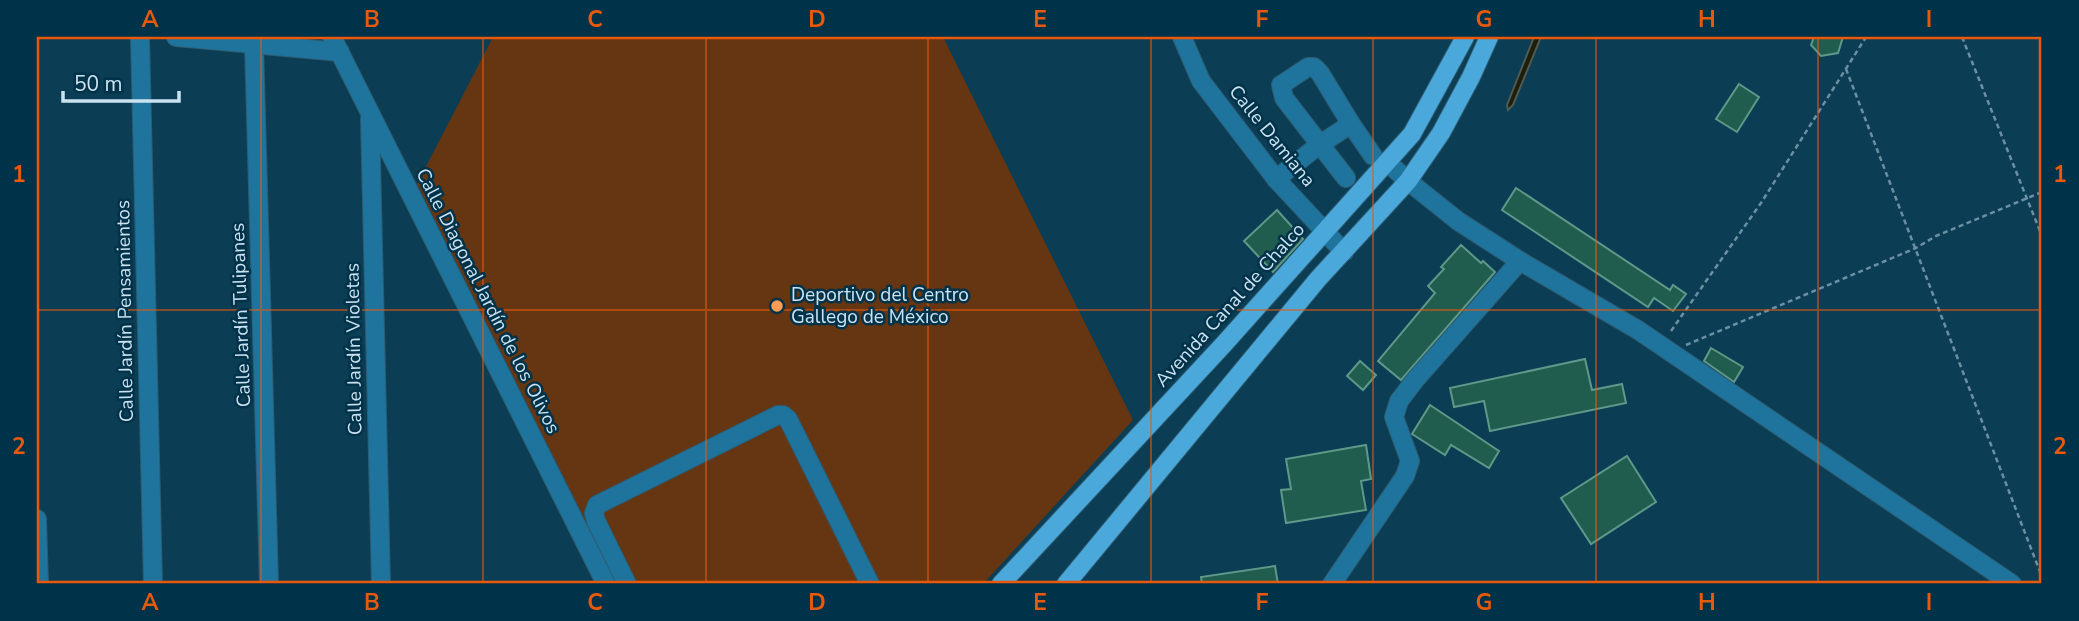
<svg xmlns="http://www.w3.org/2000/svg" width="2079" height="621" viewBox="0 0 2079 621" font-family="'Nunito Sans',sans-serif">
<rect width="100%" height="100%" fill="#0b3d54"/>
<path fill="#653611" d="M493,37H943L1133,420L983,584H617L417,184Z"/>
<path fill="#1d1f0c" stroke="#515a51" stroke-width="2" d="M1534,37H1541L1513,105L1508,110L1507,105Z"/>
<g fill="#215d4f" stroke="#5e9888" stroke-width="2">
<path d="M1814,37H1843L1838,53L1821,56L1811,45Z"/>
<path d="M1739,84L1759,97L1737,132L1716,119Z"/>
<path d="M1516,188L1670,290L1673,285L1686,294L1673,311L1654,298L1648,307L1502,210Z"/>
<path d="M1277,210L1303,239L1273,272L1244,241Z"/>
<path d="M1461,245L1481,263L1483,261L1495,272L1401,380L1378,361L1435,293L1428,286L1444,269L1441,267Z"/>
<path d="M1711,348L1743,367L1734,382L1704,361Z"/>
<path d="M1585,359L1592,390L1622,384L1626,403L1490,431L1484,401L1454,407L1450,388Z"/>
<path d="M1360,361L1376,375L1363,390L1347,376Z"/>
<path d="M1430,405L1499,451L1489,468L1451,445L1445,455L1412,434Z"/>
<path d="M1366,445L1371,479L1361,481L1366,510L1286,523L1281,490L1291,489L1286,459Z"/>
<path d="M1627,456L1656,502L1591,544L1561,498Z"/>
<path d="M1275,566L1278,584H1202L1201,577Z"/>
</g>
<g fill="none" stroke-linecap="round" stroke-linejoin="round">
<g stroke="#2e5b70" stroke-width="20">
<g id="minor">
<path d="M140,37L153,584"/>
<path d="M176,37L340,52"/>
<path d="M332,37L606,584"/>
<path d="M1182,37L1201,81L1276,179L1344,252"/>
<path d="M254,44L269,584"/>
<path d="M370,119L381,584"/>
<path d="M1351,124L1373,156"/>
<path d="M1387,162L1408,181L1458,221L1520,261L1638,330L2012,584"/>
<path d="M1276,179L1319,145L1351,124L1320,73L1314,67H1308L1281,85L1284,98L1346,178"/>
<path d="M37,519L39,584"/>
<path d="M627,584L596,521L594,513L597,505L778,415H783L788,419L870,584"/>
<path d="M1332,584L1405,476L1410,461L1394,417L1399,401L1415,380L1520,261"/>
</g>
</g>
<g stroke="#2e5b70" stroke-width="20">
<g id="major">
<path d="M1001,584L1224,344L1412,134L1465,37"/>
<path d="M1066,584L1318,279L1408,181L1441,133L1471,77L1489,37"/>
</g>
</g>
<g stroke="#6b90a3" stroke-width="2.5" stroke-dasharray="5 3.5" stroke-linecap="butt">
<path d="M1962,37L2042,236"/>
<path d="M1846,69L2042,577"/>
<path d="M1671,331L1761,203L1866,37"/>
<path d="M1686,345L1916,248L1936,236L2042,192"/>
</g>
<use href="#minor" stroke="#1e749d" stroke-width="18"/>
<use href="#major" stroke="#4aa8da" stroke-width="18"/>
</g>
<path fill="none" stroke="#e8590c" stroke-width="2" stroke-opacity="0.55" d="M261,37V584M483,37V584M706,37V584M928,37V584M1151,37V584M1373,37V584M1596,37V584M1818,37V584M37,310H2042"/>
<circle fill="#fd9d55" stroke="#003249" stroke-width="2.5" cx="777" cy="306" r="7"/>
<g text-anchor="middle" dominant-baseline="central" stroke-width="5" stroke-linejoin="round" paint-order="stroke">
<g font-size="19" fill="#cbe2f1" stroke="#003249">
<text transform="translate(1272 136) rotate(51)">Calle Damiana</text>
<text transform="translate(488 301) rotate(63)">Calle Diagonal Jardín de los Olivos</text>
<text transform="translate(1230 305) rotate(-48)">Avenida Canal de Chalco</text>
<text transform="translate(125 311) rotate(-91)">Calle Jardín Pensamientos</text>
<text transform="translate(241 315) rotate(-92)">Calle Jardín Tulipanes</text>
<text transform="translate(354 349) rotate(-91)">Calle Jardín Violetas</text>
</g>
<g font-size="19" fill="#cbe2f1" stroke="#003249" text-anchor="start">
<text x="791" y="295">Deportivo del Centro<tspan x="791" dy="22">Gallego de México</tspan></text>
</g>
</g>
<rect width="2079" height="621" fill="none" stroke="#003249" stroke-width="77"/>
<path d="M63 91v10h116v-10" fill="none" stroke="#cbe2f1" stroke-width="3.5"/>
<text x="74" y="91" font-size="21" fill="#cbe2f1" stroke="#003249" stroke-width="5" paint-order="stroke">50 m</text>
<rect x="38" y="38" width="2002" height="544" fill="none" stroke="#e8590c" stroke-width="2.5"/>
<g font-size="23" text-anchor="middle" font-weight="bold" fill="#e8590c">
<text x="150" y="27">A</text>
<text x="372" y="27">B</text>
<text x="595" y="27">C</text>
<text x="817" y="27">D</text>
<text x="1040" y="27">E</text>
<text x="1262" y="27">F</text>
<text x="1484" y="27">G</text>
<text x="1707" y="27">H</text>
<text x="1929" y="27">I</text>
<text x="19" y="182">1</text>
<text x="2060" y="182">1</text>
<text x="19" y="454">2</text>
<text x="2060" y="454">2</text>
<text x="150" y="610">A</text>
<text x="372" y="610">B</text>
<text x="595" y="610">C</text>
<text x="817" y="610">D</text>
<text x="1040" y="610">E</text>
<text x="1262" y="610">F</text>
<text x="1484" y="610">G</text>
<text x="1707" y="610">H</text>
<text x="1929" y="610">I</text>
</g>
</svg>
